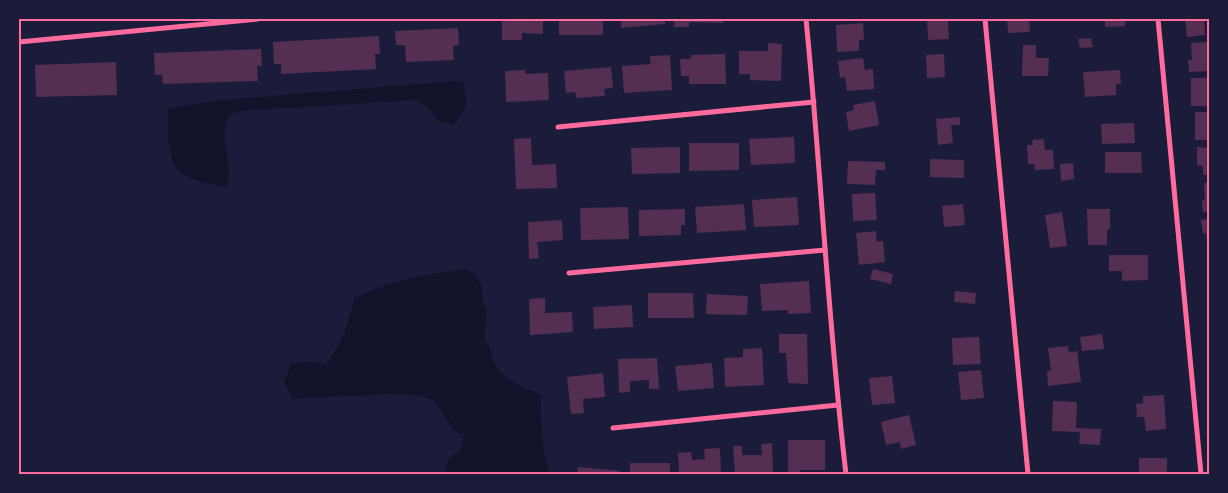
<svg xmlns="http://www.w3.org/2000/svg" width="1228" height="493" viewBox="0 0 1228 493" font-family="Poppins,sans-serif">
<rect width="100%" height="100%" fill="#1b1b3a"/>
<g fill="#12122b">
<path d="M455,81L463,82C467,100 469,110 454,124L439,122L428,107L415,100L240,111L229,115C218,139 233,160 227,186C212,186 179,179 173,162C167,145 168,125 168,108L224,100Z"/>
<path d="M466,269L475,275L482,287V301L487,311L484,341C493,349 489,353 494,362C501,379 524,388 540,394L543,448L549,474H446L448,459L461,450L464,435L453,429L435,401L419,395L385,394L293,399L284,382L291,364L305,362L325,364C343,345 348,323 354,299C389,280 427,275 466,269Z"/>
</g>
<g fill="#542f53">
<path d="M502,19H543V34L522,33V40H502Z"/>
<rect x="559" y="19" width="44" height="16"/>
<path d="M621,19H665V24L621,28Z"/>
<path d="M674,19H723V23L689,22V27H674Z"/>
<path d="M927,19H948L949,39L928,40Z"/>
<path d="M1007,19H1029L1030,32L1008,33Z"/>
<path d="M1105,19H1125V26L1105,27Z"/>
<path d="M1185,19H1204L1205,35L1187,37Z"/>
<path d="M863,23L864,40H859V51L837,52L836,25Z"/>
<path d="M458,28L459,45L453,46L454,60L406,62L405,45H396L395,31Z"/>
<path d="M379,36L380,54H375L376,69L281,74V64H274L273,42Z"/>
<path d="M1091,38L1093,47L1080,48L1078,39Z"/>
<path d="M1209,42V71L1189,72L1188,60H1192L1191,43Z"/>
<path d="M768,43L782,44L781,81L750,80V74H739V51H768Z"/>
<path d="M1023,45H1036V58H1049L1048,76H1022Z"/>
<path d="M261,49L262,66H257L258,81L163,84L162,75H155L154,53Z"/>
<path d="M725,54L726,84H689V76H681L680,59H691V55Z"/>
<path d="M944,54L945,77L927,78L926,55Z"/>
<path d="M670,55L672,90L624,93L622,66L651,64L650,56Z"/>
<path d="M863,58L865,70L873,69L874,89L847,91L845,77L840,78L838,61Z"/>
<path d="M116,62L117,95L36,97L35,65Z"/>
<path d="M611,67L613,88L604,89L605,96L576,98L575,92L566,93L564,71Z"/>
<path d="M525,70V74L548,73L549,100L506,102L505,71Z"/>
<path d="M1120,70L1121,84H1116V95L1085,97L1083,72Z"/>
<rect x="1191" y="78" width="18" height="28"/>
<path d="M875,101L879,125L849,131L846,112L854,110L853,105Z"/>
<rect x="1195" y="112" width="14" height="28"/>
<path d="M960,117V125H951L953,143L938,145L936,119Z"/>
<path d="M1134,123L1135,143L1102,144L1101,124Z"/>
<path d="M794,137L795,163L751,165L749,139Z"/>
<path d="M531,138L532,165L556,164L557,188L516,189L514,139Z"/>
<path d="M1044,139L1045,150H1053L1054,169L1035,170L1034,164H1028L1027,145H1033L1032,140Z"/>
<path d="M689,143H739V170L689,171Z"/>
<path d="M680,147V173L632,174L631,148Z"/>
<path d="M1197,147L1209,148V175H1203V166L1197,165Z"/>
<path d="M1105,152H1141L1142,173H1105Z"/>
<path d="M930,159L964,160V178L930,177Z"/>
<path d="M848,161L885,162V170H876L875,185L847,184Z"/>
<path d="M1073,163L1074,179L1061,181L1060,164Z"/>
<path d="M1209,182V211L1203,212L1202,200H1205L1204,183Z"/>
<path d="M875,193L877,220L853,221L852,194Z"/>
<path d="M797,197L799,225L754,227L752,200Z"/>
<path d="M744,204L746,230L697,233L695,207Z"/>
<path d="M963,204L965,225L944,227L942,206Z"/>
<path d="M628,207L629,239L581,240L580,208Z"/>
<path d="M685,209V225H681V235L639,236V210Z"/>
<path d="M1087,209H1110V229L1107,230V245H1088Z"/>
<path d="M1062,212L1067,246L1050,248L1045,215Z"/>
<path d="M1209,219V249H1208L1206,233L1203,234L1201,220Z"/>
<path d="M562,220L563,240L537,242L539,258L529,259L528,222Z"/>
<path d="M876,231L877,242L883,241L885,262L859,265L856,233Z"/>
<path d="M1109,255H1148V280L1122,281V271H1109Z"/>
<path d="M873,269L893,274L891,284L870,279Z"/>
<path d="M809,281L811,313L788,314V310L762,311L760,284Z"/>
<path d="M955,291L976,293L975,304L954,302Z"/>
<path d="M648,293H693L694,318H648Z"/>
<path d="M707,294L748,296L747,315L706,314Z"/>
<path d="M545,298V313L572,312L573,332L530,335L529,299Z"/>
<path d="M632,305L633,327L594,329L593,307Z"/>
<path d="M779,334H807L808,384L788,383L786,353H779Z"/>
<path d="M1102,334L1104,349L1082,351L1080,337Z"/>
<path d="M979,337L981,364L953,365L952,338Z"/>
<path d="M1068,346L1069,352L1077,351L1081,382L1048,386L1047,371H1051L1048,348Z"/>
<path d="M762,348L764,385L725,387L724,358L743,357V349Z"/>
<path d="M657,358L659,389H649V380L630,381V392L619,393L618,359Z"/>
<path d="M712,363L714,388L678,391L675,366Z"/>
<path d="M981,370L984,398L961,400L958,372Z"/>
<path d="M603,373L605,397L583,399L584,413L571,414L567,377Z"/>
<path d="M892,376L895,403L872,405L869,378Z"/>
<path d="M1164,395L1166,429L1146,431L1144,417H1137L1136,404L1143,403V396Z"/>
<path d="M1053,401L1077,402L1076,428L1101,429L1100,445L1079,444L1080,432L1052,431Z"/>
<path d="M909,415L916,445L901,449L900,442L886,445L881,422Z"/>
<path d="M788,440H825V470H800V474H788Z"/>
<path d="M772,443L773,474H735L733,446H742V455H762L761,444Z"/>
<path d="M720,448L721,474H679L678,453L691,452L692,460L705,459L704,449Z"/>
<rect x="1139" y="458" width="28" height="16"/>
<rect x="630" y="463" width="40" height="11"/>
<path d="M578,467L620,471L619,474H577Z"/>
</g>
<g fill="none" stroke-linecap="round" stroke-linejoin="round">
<g stroke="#ff6b9d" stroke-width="5">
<path d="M806,19C821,170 828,323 846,474"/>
<path d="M985,19L1028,474"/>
<path d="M1158,19L1201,474"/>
<path d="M19,42L258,19"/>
<path d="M558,127L814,102"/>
<path d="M569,273L825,250"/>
<path d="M613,428L838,405"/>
</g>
</g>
<rect width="1228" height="493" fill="none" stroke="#1b1b3a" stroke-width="40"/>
<rect x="20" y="20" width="1188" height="453" fill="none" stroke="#ff6b9d" stroke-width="2"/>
</svg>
